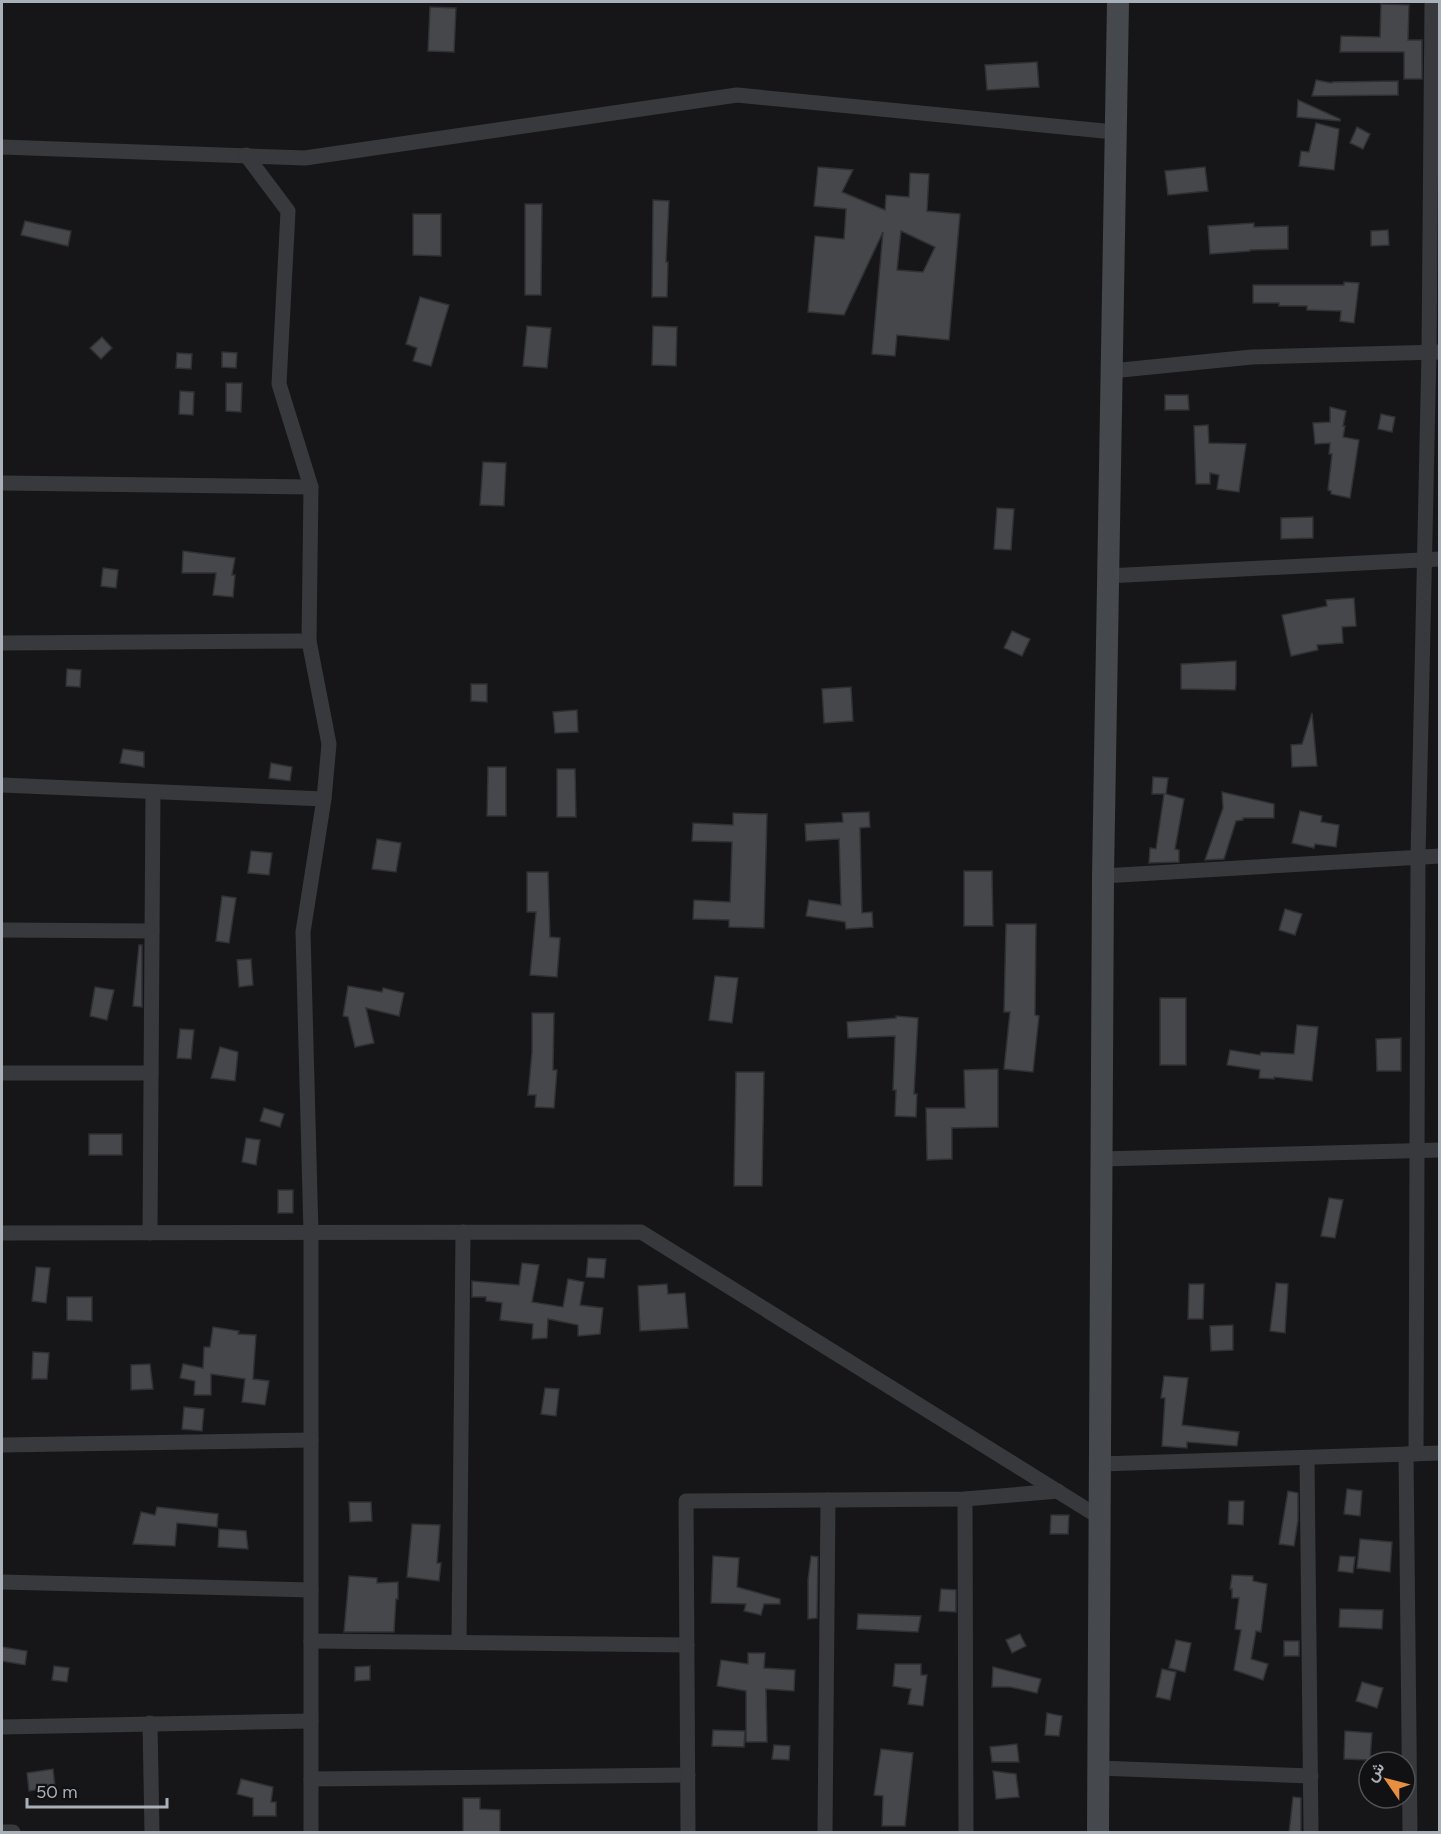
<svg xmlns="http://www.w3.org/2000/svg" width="1441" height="1834" viewBox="0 0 1441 1834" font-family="Figtree,Vazirmatn,sans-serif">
<rect width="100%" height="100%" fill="#161618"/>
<g fill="#45474b" stroke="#303134" stroke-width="1.5" fill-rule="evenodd">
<path d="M1381,4L1409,5L1408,40H1422V79H1404V52H1340L1341,36L1380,37Z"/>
<path d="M430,7L456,8L454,52L428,51Z"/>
<path d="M1037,62L1039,87L987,90L985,65Z"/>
<path d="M1316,80L1332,83V82L1398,81V95L1312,96Z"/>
<path d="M1298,100L1340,119V121L1297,117Z"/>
<path d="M1316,123L1339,129L1334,170L1299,166L1301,151L1309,152Z"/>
<path d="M1357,127L1370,134L1363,149L1350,143Z"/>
<path d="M818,167L853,170L842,192L885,210L886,195L909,197L910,173L929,174L927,211L960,214L949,340L897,335L895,356L872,354L883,232L844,315L808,312L815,236L844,239L846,209L814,206ZM901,231L935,247L923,272L897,270Z"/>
<path d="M1205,167L1208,191L1168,195L1165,171Z"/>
<path d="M653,200L669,201L666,262H668L667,297H652Z"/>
<path d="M525,204H542L541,295H525Z"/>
<path d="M413,214H441V256L413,255Z"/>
<path d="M25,221L71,231L68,246L21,235Z"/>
<path d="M1254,223V227L1288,226V249L1250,250V251L1210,254L1208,226Z"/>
<path d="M1388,230L1389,245L1371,246V231Z"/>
<path d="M1344,282L1359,283L1354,323L1340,321L1341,311L1307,310V306H1279V303H1253V285H1344Z"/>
<path d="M420,297L449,305L431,366L413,361L417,348L406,344Z"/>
<path d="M527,326L551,328L547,368L523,366Z"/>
<path d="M653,326L677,327L676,366L652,365Z"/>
<path d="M102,337L112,348L101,359L90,348Z"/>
<path d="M222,352L237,353L236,368L222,367Z"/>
<path d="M177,353L192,354L191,369L176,368Z"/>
<path d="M226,383H242L241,412L226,411Z"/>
<path d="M180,391L194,392L193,415L179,414Z"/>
<path d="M1165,395H1188L1189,410H1165Z"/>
<path d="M1330,407L1346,411L1343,426H1345L1343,437L1359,440L1350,498L1331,494V491L1328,490L1332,454H1329L1330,443L1315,444L1313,423L1330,422Z"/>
<path d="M1381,414L1395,417L1392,432L1378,429Z"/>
<path d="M1208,425L1209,443L1246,444L1239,492L1217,489L1219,475L1210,473V484H1196L1194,426Z"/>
<path d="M483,462L506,463L504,506L480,505Z"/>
<path d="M997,508L1014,509L1011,550L994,549Z"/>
<path d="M1313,517V538L1281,539V518Z"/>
<path d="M183,551L235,558L232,575H235L233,597L213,595L216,573H182Z"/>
<path d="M103,568L118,570L116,588L101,586Z"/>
<path d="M1354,598L1356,626L1342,627L1343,643L1317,645L1318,650L1291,656L1282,615L1327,606L1326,600Z"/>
<path d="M1012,631L1030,639L1022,656L1004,648Z"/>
<path d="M1236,661V684L1235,690L1181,689V664Z"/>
<path d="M67,669L81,670L80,687L66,686Z"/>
<path d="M471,684H487V702L471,701Z"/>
<path d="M851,687L853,721L824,723L822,689Z"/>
<path d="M577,710L578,732L555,733L553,712Z"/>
<path d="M1312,713L1317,766L1292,767L1291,745L1302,744Z"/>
<path d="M123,749L144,752V767L120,763Z"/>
<path d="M271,763L292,767L290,781L269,778Z"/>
<path d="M488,767H506V816H487Z"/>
<path d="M557,769H575L576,817H557Z"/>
<path d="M1153,777L1168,778L1166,794L1184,799L1175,849L1179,850V862L1149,863L1150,848L1156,849L1164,794H1152Z"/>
<path d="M1222,792L1274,804V818H1243V820L1236,821L1224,859L1205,860L1223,808Z"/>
<path d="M1300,811L1322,816L1321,822L1339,825L1336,847L1315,844L1314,848L1292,843Z"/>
<path d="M869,812L870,827L860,828L862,913L872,912L873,927L846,929L845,922L806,916L809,900L841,905L839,839L806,841L805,824L843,822L842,813Z"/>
<path d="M733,813L767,814L764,928L729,927V920L693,919L694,900L730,902L732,842L692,841L693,823L733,825Z"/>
<path d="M377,839L401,843L396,872L372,869Z"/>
<path d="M251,851L272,853L269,875L248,873Z"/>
<path d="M964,871H992L993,926H964Z"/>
<path d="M527,872H548L550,937L560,938L557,977L530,975L536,912H527Z"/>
<path d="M222,896L236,898L229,943L216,941Z"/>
<path d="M1285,909L1302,914L1295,935L1279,930Z"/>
<path d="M1006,924H1036L1035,1015L1039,1016L1033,1072L1004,1069L1010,1012H1004Z"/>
<path d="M139,945H142V1007L133,1006Z"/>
<path d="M251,959L253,985L239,987L237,960Z"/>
<path d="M715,976L738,978L732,1023L709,1020Z"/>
<path d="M348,986L382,992L383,988L404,993L399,1016L366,1008L374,1043L355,1047L348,1017L343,1016Z"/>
<path d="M95,987L114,990L107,1020L90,1016Z"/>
<rect x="1160" y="998" width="26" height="67"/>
<path d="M532,1013H554L553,1070H557L554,1108L535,1107L536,1095H528L532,1052Z"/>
<path d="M896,1016L918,1018L914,1094H917L916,1117L895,1116L896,1090H893L895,1036L848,1038L847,1022L896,1018Z"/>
<path d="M1297,1025L1318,1027L1312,1081L1274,1077V1079L1259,1078L1260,1070L1227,1065L1230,1050L1260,1055L1261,1052L1294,1054Z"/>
<path d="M180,1029L194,1030L191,1059L177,1058Z"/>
<path d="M1401,1038V1071H1377L1376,1039Z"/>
<path d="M220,1047L238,1052L235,1081L211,1078Z"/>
<path d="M998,1069V1127L952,1128V1159L927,1160L926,1108H965L964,1070Z"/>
<path d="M736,1072H764L762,1186H734Z"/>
<path d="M264,1108L284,1114L280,1127L260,1121Z"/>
<rect x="89" y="1134" width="33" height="21"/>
<path d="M246,1138L260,1140L256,1165L242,1162Z"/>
<rect x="278" y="1190" width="15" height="23"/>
<path d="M1329,1198L1343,1200L1335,1238L1321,1236Z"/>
<path d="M588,1258L606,1259L604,1278L586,1277Z"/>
<path d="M522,1263L539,1265L532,1302L563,1307L568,1279L584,1282L580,1305L603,1308L600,1334L578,1336V1325L548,1319L547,1338L532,1339L533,1324L500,1320L502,1303L486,1301V1297H472V1281L519,1285Z"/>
<path d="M36,1267L50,1268L46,1303L32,1301Z"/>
<path d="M1276,1283L1288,1284L1285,1333L1270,1331Z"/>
<path d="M667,1284L668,1294L685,1293L688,1328L640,1331L638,1286Z"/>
<path d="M1189,1284H1204L1203,1319H1188Z"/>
<path d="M67,1297H92V1321L67,1320Z"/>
<path d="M1233,1325V1350L1211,1351L1210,1326Z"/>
<path d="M213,1327L239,1331L238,1334L256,1335L253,1379L269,1381L265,1405L242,1402L245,1379L211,1374V1395H194L195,1381L180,1378L183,1364L203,1368L204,1347H210Z"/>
<path d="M33,1352L49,1353L47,1379H32Z"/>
<path d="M150,1364L153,1389L131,1390V1365Z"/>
<path d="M1164,1376L1188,1378L1182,1425L1239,1432L1237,1446L1187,1442V1448L1162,1446L1165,1398H1161Z"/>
<path d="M545,1388L559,1389L556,1416L541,1414Z"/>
<path d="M184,1407L204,1409L202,1431L182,1429Z"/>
<path d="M1347,1489L1362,1491L1360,1516L1344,1514Z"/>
<path d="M1288,1491L1298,1493V1520L1294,1546L1279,1544Z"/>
<path d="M1229,1501H1244L1243,1525L1228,1524Z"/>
<path d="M349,1502H371L372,1521L350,1522Z"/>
<path d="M157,1507L218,1514L217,1527L177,1523L175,1546L133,1544L141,1512L155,1515Z"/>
<path d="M1051,1515H1069L1068,1534H1050Z"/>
<path d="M412,1524L440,1525L437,1563H441L439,1581L407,1577Z"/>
<path d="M219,1529L246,1531L248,1549L218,1547Z"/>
<path d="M1360,1539L1392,1542L1390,1572L1357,1568Z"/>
<path d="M713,1556L739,1558L737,1587L780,1599V1604H764L761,1615L744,1611L746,1604L711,1603Z"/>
<path d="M811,1556L818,1557L817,1618L808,1619V1580Z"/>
<path d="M1340,1556L1355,1557L1353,1573L1338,1571Z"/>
<path d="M1232,1575L1253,1576V1581L1267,1584L1261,1632L1256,1631L1251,1659L1268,1664L1263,1680L1234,1670L1241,1630L1235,1629L1239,1598H1232V1589H1230Z"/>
<path d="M349,1576L377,1578V1583L398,1582V1599H396L394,1632H344Z"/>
<path d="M941,1589L956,1590V1612L939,1611Z"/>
<path d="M1340,1609L1383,1610L1382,1629L1339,1627Z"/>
<path d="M858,1614L921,1616L918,1632L857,1629Z"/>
<path d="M1020,1634L1026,1646L1012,1653L1006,1640Z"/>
<path d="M1176,1640L1191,1643L1185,1672L1169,1668Z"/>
<rect x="1284" y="1641" width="15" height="15"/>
<path d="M2,1647L27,1651L25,1665L2,1661Z"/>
<path d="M748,1653H765L764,1668L795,1670L794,1691L766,1689L767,1742H746V1691L717,1686L721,1660L748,1664Z"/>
<path d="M895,1664H921V1675H927L923,1706L908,1704L911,1689L893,1686Z"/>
<path d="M54,1666L69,1668L67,1682L52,1680Z"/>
<path d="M370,1666V1680L355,1681V1667Z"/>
<path d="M993,1667L1041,1679L1037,1693L1010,1687H992Z"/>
<path d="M1162,1669L1176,1672L1170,1700L1156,1697Z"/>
<path d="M1362,1682L1383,1688L1377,1708L1356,1701Z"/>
<path d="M1047,1713L1062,1716L1059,1736L1045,1735Z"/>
<path d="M713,1730L745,1731L744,1747L712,1746Z"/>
<path d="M1345,1731L1372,1733L1370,1760L1344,1759Z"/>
<path d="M1017,1744L1019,1762H992L990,1747Z"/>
<path d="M774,1745L790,1746L789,1760L772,1759Z"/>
<path d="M881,1749L913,1753L905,1826H882L883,1796L874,1795Z"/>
<path d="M53,1769L55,1787L29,1791L27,1773Z"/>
<path d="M993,1771L1016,1774L1019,1797L996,1799Z"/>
<path d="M241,1779L273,1787L271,1802H276V1816H253V1798L237,1794Z"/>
<path d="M1293,1797L1301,1798V1833H1289Z"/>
<path d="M463,1798H480V1809L500,1810V1833H463Z"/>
</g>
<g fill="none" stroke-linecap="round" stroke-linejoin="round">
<g stroke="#37393c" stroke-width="15">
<path d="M2,147L305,158L737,95L1114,132"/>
<path d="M246,155L288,211L279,384L311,487L309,641L329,744L324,799L303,932L311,1233V1832"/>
<path d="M1111,371L1252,357L1440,352"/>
<path d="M2,483L311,487"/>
<path d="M1107,576L1440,559"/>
<path d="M2,643L309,641"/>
<path d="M2,785L324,799"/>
<path d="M1103,876L1440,856"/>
<path d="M2,930L152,931"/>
<path d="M2,1073H151"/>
<path d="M1101,1159L1440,1150"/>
<path d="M2,1233L641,1232L1099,1517"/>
<path d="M150,1233L153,792"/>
<path d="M2,1445L311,1440"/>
<path d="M1406,1454L1410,1832"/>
<path d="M1416,1454L1418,857L1429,352L1432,2"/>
<path d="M1307,1458L1311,1832"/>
<path d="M1100,1464L1440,1453"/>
<path d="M965,1499L966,1832"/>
<path d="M2,1582L311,1590"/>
<path d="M311,1641L687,1645"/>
<path d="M459,1642L463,1232"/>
<path d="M150,1723L152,1832"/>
<path d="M2,1727L311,1721"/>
<path d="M1098,1768L1311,1776"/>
<path d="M311,1779L688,1775"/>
<path d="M2,1832H13"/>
<path d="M688,1832L686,1501L965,1499L1058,1491"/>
<path d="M825,1832L828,1500"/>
</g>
<path stroke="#45484c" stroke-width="22" d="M1098,1832L1103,876L1118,2"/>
</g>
<rect width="1441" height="1834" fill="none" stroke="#a9b0b7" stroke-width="6"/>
<g transform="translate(1387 1780) rotate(305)"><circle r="28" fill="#111113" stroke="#4e5155" stroke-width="1.5"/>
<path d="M0-4.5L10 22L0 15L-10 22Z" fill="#e68f40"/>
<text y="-9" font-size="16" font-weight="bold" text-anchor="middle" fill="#a9b0b7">ش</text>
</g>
<path d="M27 1798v9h140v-9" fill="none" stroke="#a9b0b7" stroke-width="3"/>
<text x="36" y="1798" font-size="18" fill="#a9b0b7" stroke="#111113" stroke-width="4.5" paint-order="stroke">50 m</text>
</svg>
